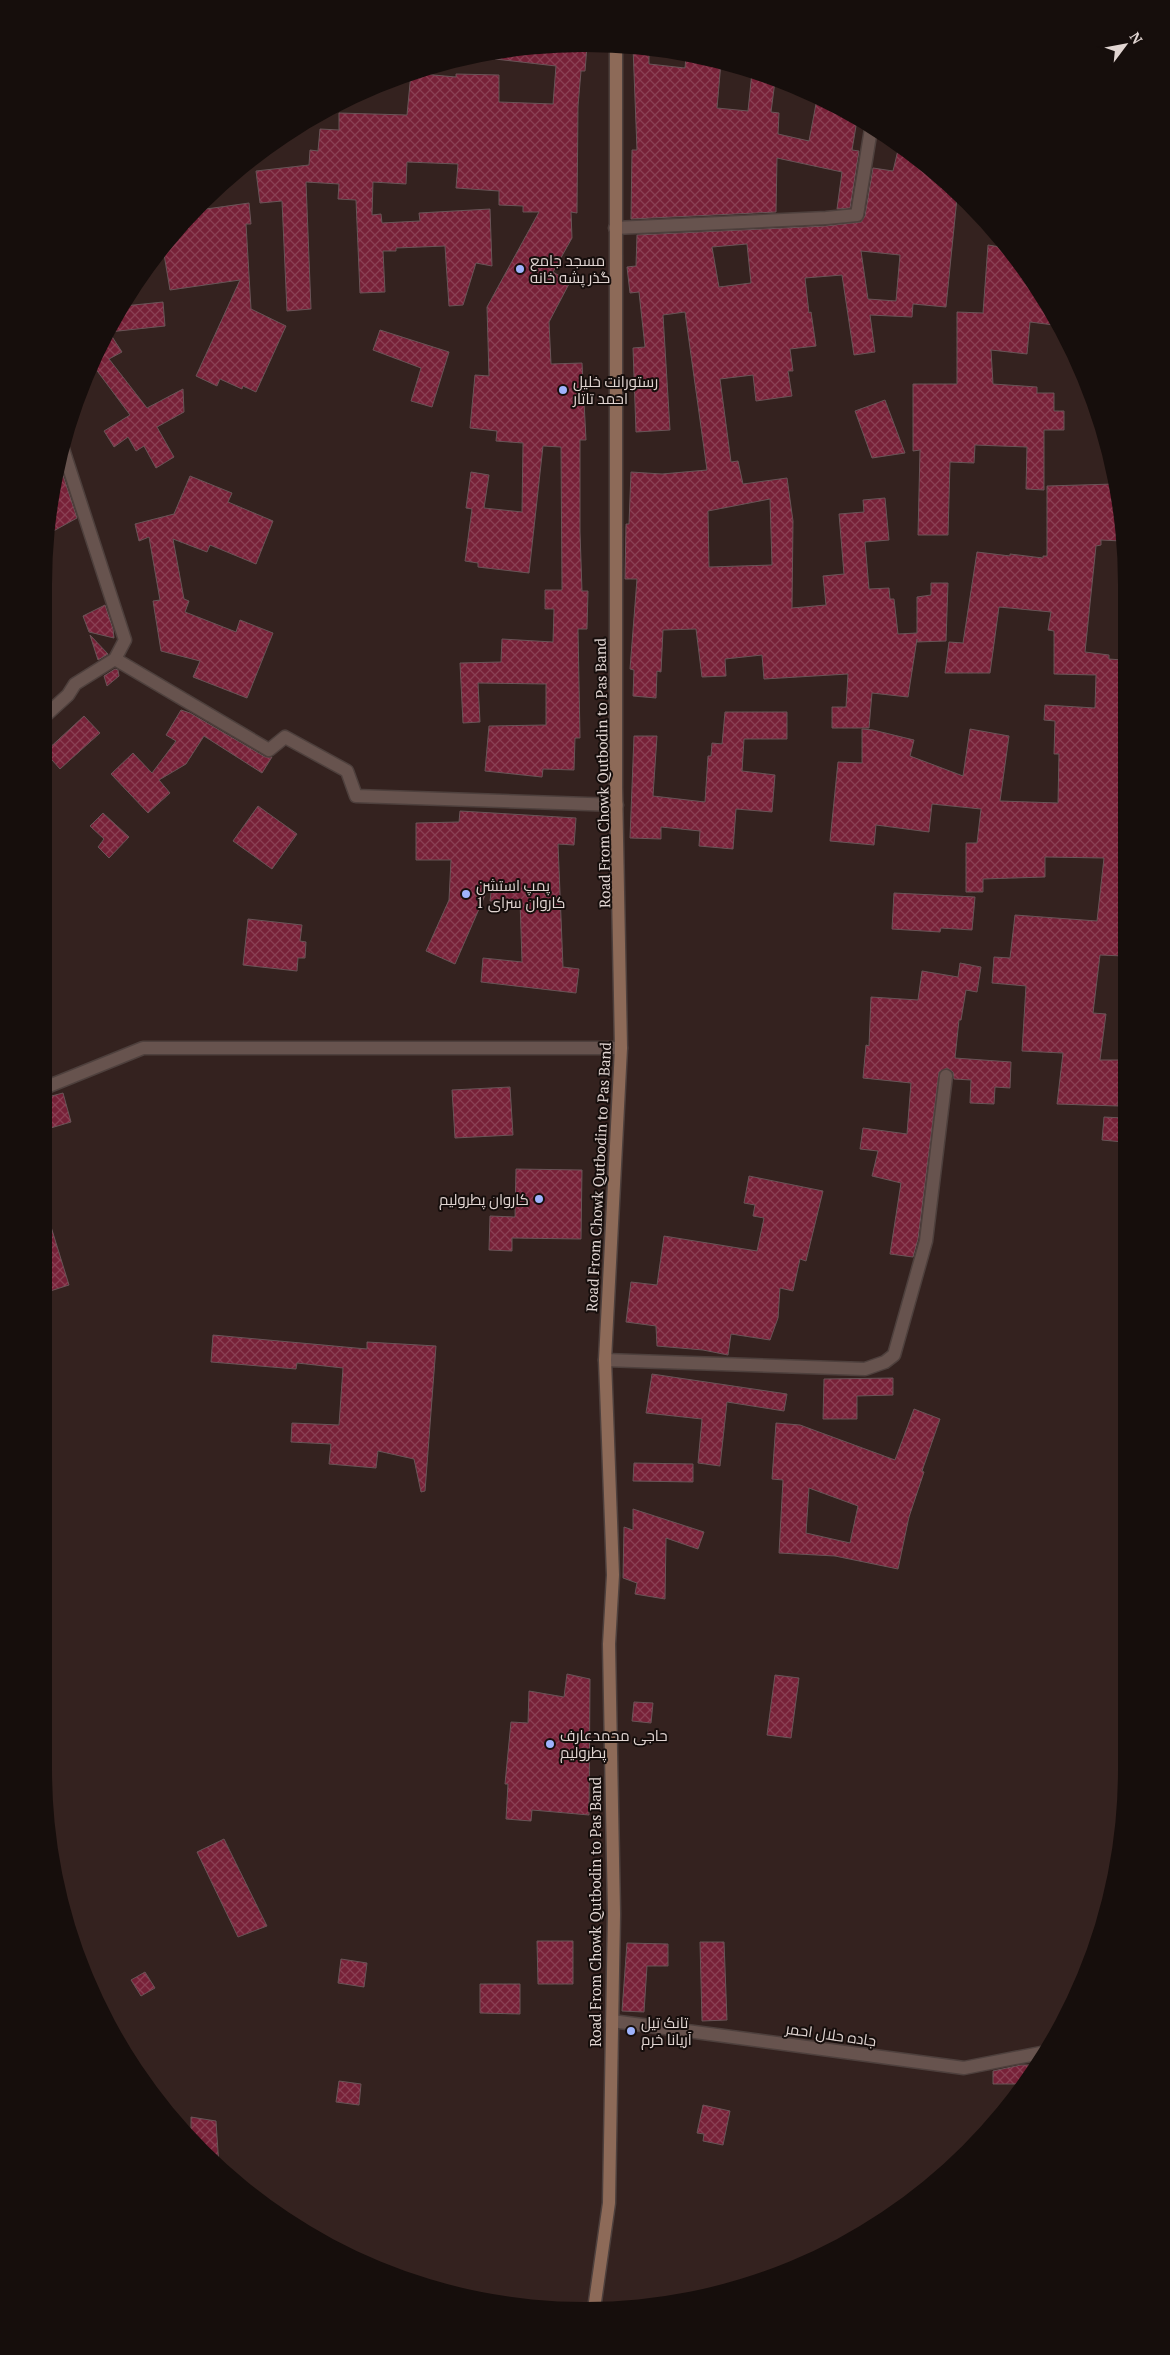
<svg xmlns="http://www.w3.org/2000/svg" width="1170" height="2355" viewBox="0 0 1170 2355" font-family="'PT Serif',Cairo,serif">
<defs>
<pattern id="building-cross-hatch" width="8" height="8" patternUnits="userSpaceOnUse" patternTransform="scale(1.25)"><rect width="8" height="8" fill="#772138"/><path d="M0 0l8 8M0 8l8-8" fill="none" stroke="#8a4054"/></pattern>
</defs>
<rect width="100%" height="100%" fill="#34221f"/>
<g fill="url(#building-cross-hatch)" stroke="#695457" fill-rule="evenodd">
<path d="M587,46L585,71H581L578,106L577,213L571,212L572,238L553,272L570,282L549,322L551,364L582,363L586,440H580V532L582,591H588L587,629H578L580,738H575L574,770L543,769L542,777L485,771L489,726L546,725V684L478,683L480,722L463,723L460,663L501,662L502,639L553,642L554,609H545V590H562L561,447L543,446L529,573L478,567V563L465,561L472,509L466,508L471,472L489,475L484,508L522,512L523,443L496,441L497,431L470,428L475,375L489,376L487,307L539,212H523V206L499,205V191L456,188L458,164L407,162L406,184L373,182L372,215L381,214L382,223L420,221L419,213L490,209L492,266L476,263L463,305L449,306L445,246L396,248V251H383L385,292L360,293L356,200L338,199L339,184L306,182L311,309L287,311L282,201L260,203L256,171L309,165L310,150L318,151L320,129L339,130V113L407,115L411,73L456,77V74L499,75V102L553,104L556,66L495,59V53L514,48Z"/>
<path d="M633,47L649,50V64L685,68L686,56L721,62L717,108L748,111L752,72L775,81L771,112L779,113L778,134L809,141L816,104L838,108L857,120L852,150L859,151L850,208L837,209L842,172L777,158L776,212L631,219L632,150H637Z"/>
<path d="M899,146L915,156L957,198L946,307L913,304L912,317L870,315L875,352L854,355L842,275L805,278L809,313L811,312L816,346L790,349L793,371H788L792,396L756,401L753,375L720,379L731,462L738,461L743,484L787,478L793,521L792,608L826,605L823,576L844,574L839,514L864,512L863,500L885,498L889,540L865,542L869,589L889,588L890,599H894L898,634L917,633V597L931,595V583H948L946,641L917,642V639L908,697L872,693L869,728H832V707H846L848,674L764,679L762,655L725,659L726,676L702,677L696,629L663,630L661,672L657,671L656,698L633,696L634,670L630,669L637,579H625L626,524H629L631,472L662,474L707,470L685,312L663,315L670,430L636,432L633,348L645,347L639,292L630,293L627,267L636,266L637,235L826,226L861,222L865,216L873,168L893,171ZM747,244L751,283L719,287L712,247ZM861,251L900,255L896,301L868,299ZM770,499L772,565L709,567L708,511Z"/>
<path d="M249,203L251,224H246L251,309L286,326L256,392L243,386L242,389L220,379L217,386L196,376L240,280L170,290L163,248L199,210Z"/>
<path d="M988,245L1007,248L1015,256L1054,325L1030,322L1027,354L991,350L993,384L1037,387V393H1054V411H1064V430H1044V490L1026,489L1027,447L975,445L974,463L950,462L948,535H918L920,450L913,451V384H957V312L983,313Z"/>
<path d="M163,302L165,326L109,332L122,352L109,359L147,408L183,389L184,412L157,427L174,457L156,468L144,446L136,451L128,437L114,447L104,431L130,415L95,368L90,371L99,346L124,306Z"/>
<path d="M380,330L449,352L432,407L411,401L421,368L373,350Z"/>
<path d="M885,400L905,453L872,458L855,411Z"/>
<path d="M59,463L77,518L48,534L54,497Z"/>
<path d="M190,476L232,493L228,502L273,521L256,564L210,545L207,552L173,539L184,599L189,601L185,612L236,632L240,620L273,633L247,698L193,677L200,661L161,651L153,601L160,600L149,537L139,541L135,524L174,514Z"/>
<path d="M1114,484L1122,515V541L1101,540V545L1096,546L1085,652L1109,655V659L1122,660L1119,710L1122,711L1123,956L1100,955L1093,1013L1106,1014L1100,1060H1123V1080H1119L1118,1106L1057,1104L1063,1053L1022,1051L1026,986L992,983L994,957L1010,958L1015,915L1097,921L1104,858L1045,857V877L983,879V892H966V843H977L981,809L932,804L929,832L876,825L874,845L830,841L838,762L862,763V729L873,730L914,740L910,756L963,776L970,729L1009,736L1000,801L1058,803L1059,754H1054L1055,721L1044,720L1045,705L1095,708L1096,675L1054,674V631L1048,630L1051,612L999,607L990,673H945L949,642L963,643L977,552L1010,556V554L1043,558V556H1047V486Z"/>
<path d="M105,605L113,629L114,638L89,632L83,616Z"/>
<path d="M90,635L108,654L98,660Z"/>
<path d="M115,669L118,670L119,676L107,686L104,676Z"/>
<path d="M181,710L190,713L265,757H272L262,773L204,736L186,764L159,780L170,793L148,813L111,774L133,753L152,773L176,741L166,735Z"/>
<path d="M725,712H787V739H744L742,771L775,775L772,812L736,809L733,849L699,846L700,831L661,827V839L630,838L634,736H657L653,796L705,802L708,756H711L712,743L722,744Z"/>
<path d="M84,716L100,733L60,769L45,752Z"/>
<path d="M258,806L297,834L272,869L233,841Z"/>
<path d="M460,811L576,818L574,845L558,844L563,967L579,969L576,993L481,982L483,958L522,962L520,900L490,901L493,877L482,902H479V909L455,964L426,951L449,900L451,860H416V823L459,822Z"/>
<path d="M103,813L129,837L109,858L98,847L104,839L90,826Z"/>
<path d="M894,893L975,897L972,930L941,928L940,932L892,929Z"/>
<path d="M248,919L302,925L300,941L306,942L305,958H298L297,971L243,965Z"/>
<path d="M960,963L981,967L977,992L966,990L961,1020H959L955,1058L1011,1062L1010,1088L995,1087L994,1104L970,1103L971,1080L954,1079L953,1072L947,1068L939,1072L918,1239L913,1257L890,1254L901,1183L872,1176L878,1151L860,1149L863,1128L907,1134L911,1083L863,1078L866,1045L869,1046L871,997L918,1000L922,971L958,977Z"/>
<path d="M510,1087L513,1135L455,1138L452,1090Z"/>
<path d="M63,1093L71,1122L44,1130V1098Z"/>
<path d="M1104,1117L1123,1118V1142L1102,1140Z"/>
<path d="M516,1169L582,1170L581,1239L512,1238V1251L489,1250L490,1216L515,1217Z"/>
<path d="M749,1176L823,1191L806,1261L800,1259L793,1291L780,1288L778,1318L770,1340L731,1334L728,1355L703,1350L657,1346L656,1326L626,1322L631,1282L657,1285L664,1236L757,1251L764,1218L753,1216L755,1205L744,1203Z"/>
<path d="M44,1217H48L69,1285L44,1293Z"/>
<path d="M213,1335L367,1349V1342L436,1346L425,1491L421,1492L414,1459L378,1451L376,1468L329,1464L331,1444L291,1442L292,1423L339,1425L343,1368L297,1363L296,1369L211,1362Z"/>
<path d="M652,1374L787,1394L784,1411L727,1402L720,1466L698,1463L702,1419L646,1413Z"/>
<path d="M893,1378V1395L857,1396V1419H823L824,1379Z"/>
<path d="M914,1409L940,1419L922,1471L924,1472L909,1517L898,1569L835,1556L779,1553L783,1480L772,1479L776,1423L800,1425L895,1460ZM809,1488L858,1506L850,1543L806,1533Z"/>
<path d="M634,1463L693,1464V1482L633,1481Z"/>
<path d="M633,1509L704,1532L698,1549L666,1538L665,1599L635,1594L637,1583L623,1578L624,1527L633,1530Z"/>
<path d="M567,1674L590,1679L589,1815L532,1810L531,1821L506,1819L508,1784H505L511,1722L528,1723L529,1691L564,1697Z"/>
<path d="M775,1675L799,1678L791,1738L767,1735Z"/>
<path d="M634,1702L653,1703L651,1723L632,1721Z"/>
<path d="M224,1839L267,1926L238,1937L197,1852Z"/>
<path d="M537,1941H573V1984H538Z"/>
<path d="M700,1942H724L727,2020L702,2021Z"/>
<path d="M627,1943L668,1944V1966H647L644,2012L622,2011Z"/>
<path d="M341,1959L367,1963L364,1987L338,1983Z"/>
<path d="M145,1972L155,1988L141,1996L131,1980Z"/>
<path d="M480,1984H520V2014L480,2013Z"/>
<path d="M1021,2065H1038L1024,2084H993V2071Z"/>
<path d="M339,2081L361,2084L359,2105L336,2102Z"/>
<path d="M703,2105L730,2111L723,2145L703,2141L704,2134L697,2133Z"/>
<path d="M191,2117L216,2121L219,2167L191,2137Z"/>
</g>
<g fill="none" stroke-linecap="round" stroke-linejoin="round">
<g stroke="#4e403d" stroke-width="15">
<g id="street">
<path d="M615,228L826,218L857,215L871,129"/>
<path d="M115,659L269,750L285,737L347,771L356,796L617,805"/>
<path d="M45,716L68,695L75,684L115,659L125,640L62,446"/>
<path d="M44,1088L143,1048H621"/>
<path d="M605,1360L865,1369L885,1362L894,1355L926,1241L946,1076"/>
<path d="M612,2021L964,2068L1046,2052"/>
</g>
</g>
<g stroke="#4e403d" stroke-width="15">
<path id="secondary" d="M594,2309L609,2203L614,1914L609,1644L613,1575L605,1360L621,1048L616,787V45"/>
</g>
<use href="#street" stroke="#67534e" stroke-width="12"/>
<use href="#secondary" stroke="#8d6a58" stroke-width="12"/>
</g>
<g fill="#9fb3fd" stroke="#160e0c" stroke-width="2">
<circle cx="520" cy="269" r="5"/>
<circle cx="563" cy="390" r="5"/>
<circle cx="466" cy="894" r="5"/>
<circle cx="539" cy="1199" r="5"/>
<circle cx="550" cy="1744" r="5"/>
<circle cx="631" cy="2031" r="5"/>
</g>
<g text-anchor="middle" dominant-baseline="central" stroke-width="4" stroke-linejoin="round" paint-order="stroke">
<g font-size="15" fill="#e1d5d2" stroke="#160e0c" text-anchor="start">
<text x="530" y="260">مسجد جامع<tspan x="530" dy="17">گذر پشه خانه</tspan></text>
<text x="573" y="381">رستورانت خلیل<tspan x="573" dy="17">احمد تاتار</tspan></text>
<text x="476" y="885">پمپ استشن<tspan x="476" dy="17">کاروان سرای 1</tspan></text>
<text x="529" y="1199" text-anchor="end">کاروان پطرولیم</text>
<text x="560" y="1735">حاجی محمدعارف<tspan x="560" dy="17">پطرولیم</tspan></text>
<text x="641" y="2022">تانک تیل<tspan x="641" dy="17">آریانا خرم</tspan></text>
</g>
<g font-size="15" fill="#e1d5d2" stroke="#160e0c">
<text transform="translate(602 773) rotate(-91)">Road From Chowk Qutbodin to Pas Band</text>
<text transform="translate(598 1177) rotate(-87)">Road From Chowk Qutbodin to Pas Band</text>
<text transform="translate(595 1912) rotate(-90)">Road From Chowk Qutbodin to Pas Band</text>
<text transform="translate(831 2034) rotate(8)">جاده حلال احمر</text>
</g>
</g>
<path d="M0 0H1170V2355H0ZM584 52H586A532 532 0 0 1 1118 584V1770A532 532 0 0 1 586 2302H584A532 532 0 0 1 52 1770V584A532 532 0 0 1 584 52Z" fill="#160e0c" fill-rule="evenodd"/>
<g transform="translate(1125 45) rotate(58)" stroke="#160e0c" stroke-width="4" paint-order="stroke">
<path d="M0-4L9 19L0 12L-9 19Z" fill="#e1d5d2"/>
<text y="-8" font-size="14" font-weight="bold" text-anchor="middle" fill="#e1d5d2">N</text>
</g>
</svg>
